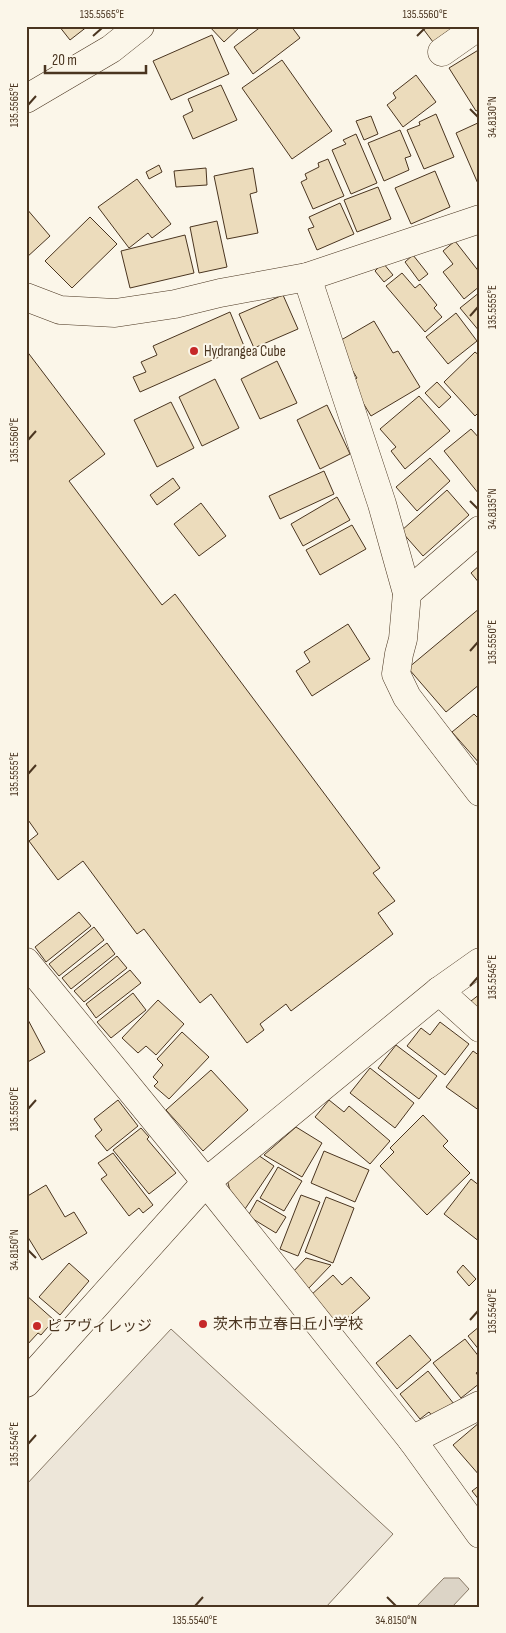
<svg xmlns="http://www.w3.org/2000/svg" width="506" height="1633" viewBox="0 0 506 1633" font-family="'Sofia Sans Condensed','Noto Sans JP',sans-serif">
<rect width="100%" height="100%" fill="#fbf6e9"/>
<path fill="#ede6d9" stroke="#887966" d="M171,1329L393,1534L326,1607H26V1485Z"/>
<path fill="#dcd4c6" stroke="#887966" d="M444,1578H459L469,1589L452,1607H416Z"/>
<g fill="#ecdcbc" stroke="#4a3520">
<path d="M59,26H88L70,40Z"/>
<path d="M209,26H241L224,42Z"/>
<path d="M262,26H291L300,38L253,74L234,47Z"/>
<path d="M421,26H455L433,42Z"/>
<path d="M212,35L229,74L171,100L153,61Z"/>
<path d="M480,49V109L476,111L449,68Z"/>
<path d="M282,60L332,131L292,159L242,88Z"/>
<path d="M416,75L436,102L403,127L387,105L396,98L393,93Z"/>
<path d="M221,85L237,120L193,139L183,116L193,111L188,99Z"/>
<path d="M436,114L454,157L424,169L407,130L420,125L419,122Z"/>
<path d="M371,116L378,134L364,140L356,121Z"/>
<path d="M480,122V186H479L456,133Z"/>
<path d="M400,130L411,156L405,158L409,170L384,181L368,143Z"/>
<path d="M356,134L377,183L351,194L332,150L346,144L343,140Z"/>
<path d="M328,159L344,196L313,209L301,182L307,179L305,174L319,167L318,163Z"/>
<path d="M159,165L162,172L149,179L146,172Z"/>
<path d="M206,168L207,185L176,187L174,171Z"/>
<path d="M253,168L257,192L250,194L258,233L227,239L214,176Z"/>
<path d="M435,171L450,207L411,224L395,188Z"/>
<path d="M137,179L171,224L152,238L148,233L129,248L98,207Z"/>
<path d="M378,187L391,219L357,232L344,200Z"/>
<path d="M340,203L354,234L317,250L308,229L314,227L309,217Z"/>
<path d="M26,208L50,236L26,258Z"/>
<path d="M90,217L117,244L72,288L45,261Z"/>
<path d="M217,221L227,267L199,273L190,227Z"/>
<path d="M185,235L194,273L130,288L121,251Z"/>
<path d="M455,241L480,273V286L464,299L443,272L453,264L443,251Z"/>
<path d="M413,255L428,274L419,281L405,262Z"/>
<path d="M383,263L393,275L384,282L375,271Z"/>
<path d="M402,273L415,288L420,284L437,305L434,308L442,317L425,332L386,286Z"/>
<path d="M480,292V332L460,308Z"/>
<path d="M283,295L298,329L254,348L239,314Z"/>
<path d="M230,312L244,346L140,392L133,377L146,372L141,362L157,355L153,346Z"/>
<path d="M456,313L477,341L448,364L426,337Z"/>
<path d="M374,321L393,353L398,351L420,387L371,416L351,383L357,378L336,343Z"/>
<path d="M26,350L105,454L69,481L162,605L175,594L380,868L373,873L395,901L378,913L393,934L291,1011L286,1004L260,1024L264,1030L247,1043L211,994L200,1003L144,929L137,934L83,861L58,880L29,841L38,834L26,817Z"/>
<path d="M475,352L480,356V411L475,416L444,382Z"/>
<path d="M277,361L297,403L260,419L241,379Z"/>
<path d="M215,379L239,428L202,446L179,397Z"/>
<path d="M437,382L451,397L439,408L425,393Z"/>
<path d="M419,396L450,431L405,469L391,451L396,447L380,429Z"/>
<path d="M171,402L194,448L157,467L134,420Z"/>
<path d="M327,405L350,454L320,469L297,420Z"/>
<path d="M471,429L480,439L479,494L444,451Z"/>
<path d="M430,458L450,481L417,511L396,487Z"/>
<path d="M324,471L334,494L280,519L269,496Z"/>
<path d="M173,478L180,488L157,505L150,495Z"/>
<path d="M447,490L469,515L423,556L401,531Z"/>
<path d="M337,497L350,520L303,546L291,524Z"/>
<path d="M201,503L226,536L199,556L174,524Z"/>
<path d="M352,525L366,549L320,575L306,550Z"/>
<path d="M480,565V584L471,573Z"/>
<path d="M480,608V684L446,712L408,668Z"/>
<path d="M348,624L370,659L312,696L296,671L310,662L304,652Z"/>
<path d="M474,714L480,720V764L452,732Z"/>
<path d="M79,912L91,926L46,962L35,947Z"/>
<path d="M94,927L104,940L59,976L49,964Z"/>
<path d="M107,943L115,954L71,989L62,978Z"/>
<path d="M117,956L127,968L84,1002L74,991Z"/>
<path d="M130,970L141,983L96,1018L86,1004Z"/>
<path d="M133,993L146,1010L111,1038L97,1022Z"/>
<path d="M480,994V1012L471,1001Z"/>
<path d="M158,1000L184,1024L156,1055L146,1046L138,1053L122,1038Z"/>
<path d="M26,1016L45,1052L26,1063Z"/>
<path d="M440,1022L469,1044L445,1075L407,1046L421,1028L430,1035Z"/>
<path d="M182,1032L209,1057L169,1099L154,1086L158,1082L153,1077L163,1065L157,1059Z"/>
<path d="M396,1045L437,1076L419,1099L378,1068Z"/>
<path d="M473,1051L480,1056V1111L446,1087Z"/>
<path d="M370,1068L414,1103L395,1128L350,1093Z"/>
<path d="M211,1070L248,1110L203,1151L166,1110Z"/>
<path d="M118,1100L138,1126L107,1151L95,1136L102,1130L94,1119Z"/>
<path d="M329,1100L344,1112L349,1106L390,1141L370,1164L315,1117Z"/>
<path d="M423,1115L448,1141L443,1146L470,1173L427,1215L380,1166L394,1152L390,1148Z"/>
<path d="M296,1127L322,1143L302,1177L264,1155Z"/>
<path d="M141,1128L149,1137L147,1139L176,1173L149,1194L113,1150Z"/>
<path d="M324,1151L369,1170L355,1202L311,1183Z"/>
<path d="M113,1153L153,1205L143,1213L139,1208L129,1216L101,1179L107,1175L98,1163Z"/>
<path d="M258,1155L274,1166L245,1209L230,1191L226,1175Z"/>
<path d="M278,1167L302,1181L284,1211L260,1198Z"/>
<path d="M471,1179L480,1186V1242L444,1214Z"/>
<path d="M46,1185L65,1217L74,1212L87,1233L42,1260L26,1234V1197Z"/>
<path d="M301,1195L320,1202L298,1256L280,1249Z"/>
<path d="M326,1197L354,1208L333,1263L305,1252Z"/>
<path d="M257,1200L286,1217L276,1233L248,1216Z"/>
<path d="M306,1258L331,1265L308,1289L292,1273Z"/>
<path d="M69,1263L89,1281L60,1315L39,1297Z"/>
<path d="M463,1265L476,1279L469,1286L457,1272Z"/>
<path d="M333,1275L342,1285L351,1277L370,1298L337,1327L310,1296Z"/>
<path d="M26,1295L54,1320L41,1335L38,1333L26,1346Z"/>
<path d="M480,1326V1351L468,1336Z"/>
<path d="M410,1335L431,1360L397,1389L376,1363Z"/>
<path d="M465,1339L480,1358V1370L476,1373L480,1378V1383L461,1398L433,1363Z"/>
<path d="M428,1371L454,1404L435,1419L429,1412L420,1419L400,1394Z"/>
<path d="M480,1422V1476L453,1445Z"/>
<path d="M480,1485V1501L472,1491Z"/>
</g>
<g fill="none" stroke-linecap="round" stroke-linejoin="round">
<g stroke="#4a3520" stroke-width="29">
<g id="minor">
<path d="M442,52L479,26"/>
<path d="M26,99L111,49L140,26"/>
<path d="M307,277L382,504L407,593L403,639L399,654L396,674L407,697L480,792"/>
<path d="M26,297L60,310L115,313L175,304L220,293L307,277L480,219"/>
<path d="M407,593L480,530"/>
<path d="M26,962L206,1182L412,1440L480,1534"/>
<path d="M439,991L480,1028"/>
<path d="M26,1383L206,1182L439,991L480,962"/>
<path d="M412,1440L480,1405"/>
</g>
</g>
<use href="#minor" stroke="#fbf6e9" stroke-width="28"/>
</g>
<path fill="none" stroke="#4a3520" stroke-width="2" d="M93,36L102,28M417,36L425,28M28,105L36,96M470,109L478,117M470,316L478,307M28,440L36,431M470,501L478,509M470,651L478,642M28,774L36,765M470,986L478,977M28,1109L36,1100M28,1250L36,1258M470,1320L478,1311M28,1444L36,1435M387,1597L396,1606M195,1606L203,1597"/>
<g fill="#c62828" stroke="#fbf6e9" stroke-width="2">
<circle cx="194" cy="351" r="5"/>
<circle cx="203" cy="1324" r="5"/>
<circle cx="37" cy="1326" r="5"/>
</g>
<g text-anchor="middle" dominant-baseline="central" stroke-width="4" stroke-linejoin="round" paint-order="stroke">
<g font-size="15" fill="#4a3520" stroke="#fbf6e9" text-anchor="start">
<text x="204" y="351">Hydrangea Cube</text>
<text x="213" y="1324">茨木市立春日丘小学校</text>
<text x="47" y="1326">ピアヴィレッジ</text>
</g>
</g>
<rect width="506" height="1633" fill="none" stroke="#fbf6e9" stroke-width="55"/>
<path d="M45 65v8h101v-8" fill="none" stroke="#4a3520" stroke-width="2.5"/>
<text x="52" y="65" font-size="15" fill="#4a3520" stroke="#fbf6e9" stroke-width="4" paint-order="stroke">20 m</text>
<rect x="28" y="28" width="450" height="1578" fill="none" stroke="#4a3520" stroke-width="2"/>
<g font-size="12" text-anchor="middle" fill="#4a3520">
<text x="102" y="18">135.5565°E</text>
<text x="425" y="18">135.5560°E</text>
<text transform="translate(14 105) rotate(-90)" y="4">135.5565°E</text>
<text transform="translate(492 117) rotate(-90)" y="4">34.8130°N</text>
<text transform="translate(492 307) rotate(-90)" y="4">135.5555°E</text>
<text transform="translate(14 440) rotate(-90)" y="4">135.5560°E</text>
<text transform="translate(492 509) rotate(-90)" y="4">34.8135°N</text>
<text transform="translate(492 642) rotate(-90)" y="4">135.5550°E</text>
<text transform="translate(14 774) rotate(-90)" y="4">135.5555°E</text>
<text transform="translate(492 977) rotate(-90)" y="4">135.5545°E</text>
<text transform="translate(14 1109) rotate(-90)" y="4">135.5550°E</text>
<text transform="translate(14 1250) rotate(-90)" y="4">34.8150°N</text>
<text transform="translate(492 1311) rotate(-90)" y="4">135.5540°E</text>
<text transform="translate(14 1444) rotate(-90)" y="4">135.5545°E</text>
<text x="195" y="1624">135.5540°E</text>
<text x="396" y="1624">34.8150°N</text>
</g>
</svg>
